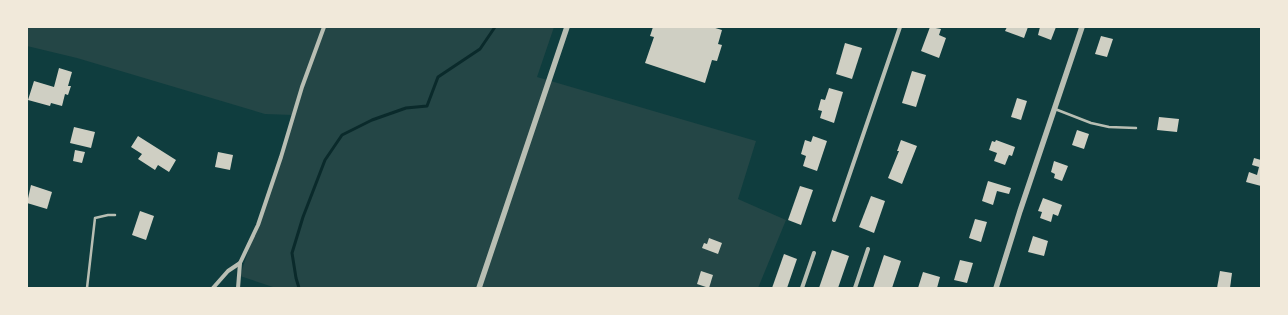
<svg xmlns="http://www.w3.org/2000/svg" width="1288" height="315" viewBox="0 0 1288 315" font-family="'Roboto Condensed',sans-serif">
<rect width="100%" height="100%" fill="#0f3d3e"/>
<path fill="#244646" d="M27,27H554L537,77L756,141L738,199L786,220L758,288H276L240,276L293,115L265,114L77,58L27,46Z"/>
<g fill="none" stroke-linecap="round" stroke-linejoin="round">
<path stroke="#0a2a2b" stroke-width="3" d="M299,288L296,278L292,253L303,217L325,160L342,135L372,120L406,108L427,106L438,77L480,49L495,27"/>
</g>
<g fill="#cfcfc3">
<path d="M653,27H712L722,30L718,44L722,45L717,61L712,60L705,83L645,63L654,37L650,36Z"/>
<path d="M930,27L941,29L939,35L946,38L939,58L921,51Z"/>
<path d="M1007,27H1028L1024,38L1005,31Z"/>
<path d="M1040,27H1056L1051,40L1038,35Z"/>
<path d="M1101,36L1113,39L1107,57L1095,54Z"/>
<path d="M845,43L862,48L852,79L836,74Z"/>
<path d="M59,68L72,72L68,86H71L68,95L65,94L62,106L51,103L50,106L28,100L34,81L54,87Z"/>
<path d="M912,71L926,75L916,107L902,103Z"/>
<path d="M829,88L843,92L834,123L820,118L822,111L818,110L821,99L825,100Z"/>
<path d="M1017,98L1027,101L1021,120L1011,117Z"/>
<path d="M1159,117L1179,119L1177,132L1157,130Z"/>
<path d="M74,127L95,132L91,148L70,143Z"/>
<path d="M1077,130L1089,134L1084,149L1072,145Z"/>
<path d="M138,136L176,160L169,172L158,165L155,170L138,159L142,154L131,147Z"/>
<path d="M813,136L827,141L817,171L803,166L806,156L801,154L805,140L811,142Z"/>
<path d="M901,140L917,146L902,184L888,178L899,151H897Z"/>
<path d="M996,140L1015,147L1012,156L1009,155L1005,165L994,161L997,153L989,150L992,141L995,142Z"/>
<path d="M75,150L85,152L82,163L73,161Z"/>
<path d="M218,152L233,155L230,170L215,167Z"/>
<path d="M1254,158L1261,160V186L1246,182L1249,172L1257,175L1259,167L1252,165Z"/>
<path d="M1054,161L1068,166L1062,181L1054,178L1055,174L1051,172Z"/>
<path d="M988,181L1011,188L1009,194L997,191L993,205L982,201Z"/>
<path d="M31,185L52,192L47,209L27,203Z"/>
<path d="M800,186L813,190L801,225L788,220Z"/>
<path d="M871,196L885,201L874,233L859,227Z"/>
<path d="M1043,198L1062,205L1058,216L1053,214L1051,222L1040,218L1042,212L1038,211Z"/>
<path d="M140,211L154,216L146,240L132,235Z"/>
<path d="M975,219L987,222L981,242L969,238Z"/>
<path d="M1033,236L1048,241L1044,256L1028,252Z"/>
<path d="M709,238L722,243L718,254L702,248L704,243L707,244Z"/>
<path d="M832,250L849,256L838,288H819Z"/>
<path d="M784,254L797,259L787,288H772Z"/>
<path d="M884,255L901,261L892,288H873Z"/>
<path d="M960,260L973,263L967,283L954,280Z"/>
<path d="M701,271L713,275L709,288L697,284Z"/>
<path d="M1220,271L1232,273L1230,288H1217Z"/>
<path d="M923,272L940,277L937,288H918Z"/>
</g>
<g fill="none" stroke-linecap="round" stroke-linejoin="round">
<g stroke="#b8beb3" stroke-width="2.5">
<path d="M1055,109L1091,123L1109,127L1136,128"/>
<path d="M87,288L95,218L108,215H115"/>
</g>
<g stroke="#b8beb3" stroke-width="4">
<path d="M834,220L900,27"/>
<path d="M213,288L228,271L240,263"/>
<path d="M238,288L240,263L258,225L281,157L302,87L324,27"/>
<path d="M802,288L814,253"/>
<path d="M855,288L868,249"/>
</g>
<g stroke="#b8beb3" stroke-width="5.5">
<path d="M479,288L567,27"/>
<path d="M996,288L1020,211L1082,27"/>
</g>
</g>
<rect width="1288" height="315" fill="none" stroke="#f1e9da" stroke-width="56"/>
</svg>
